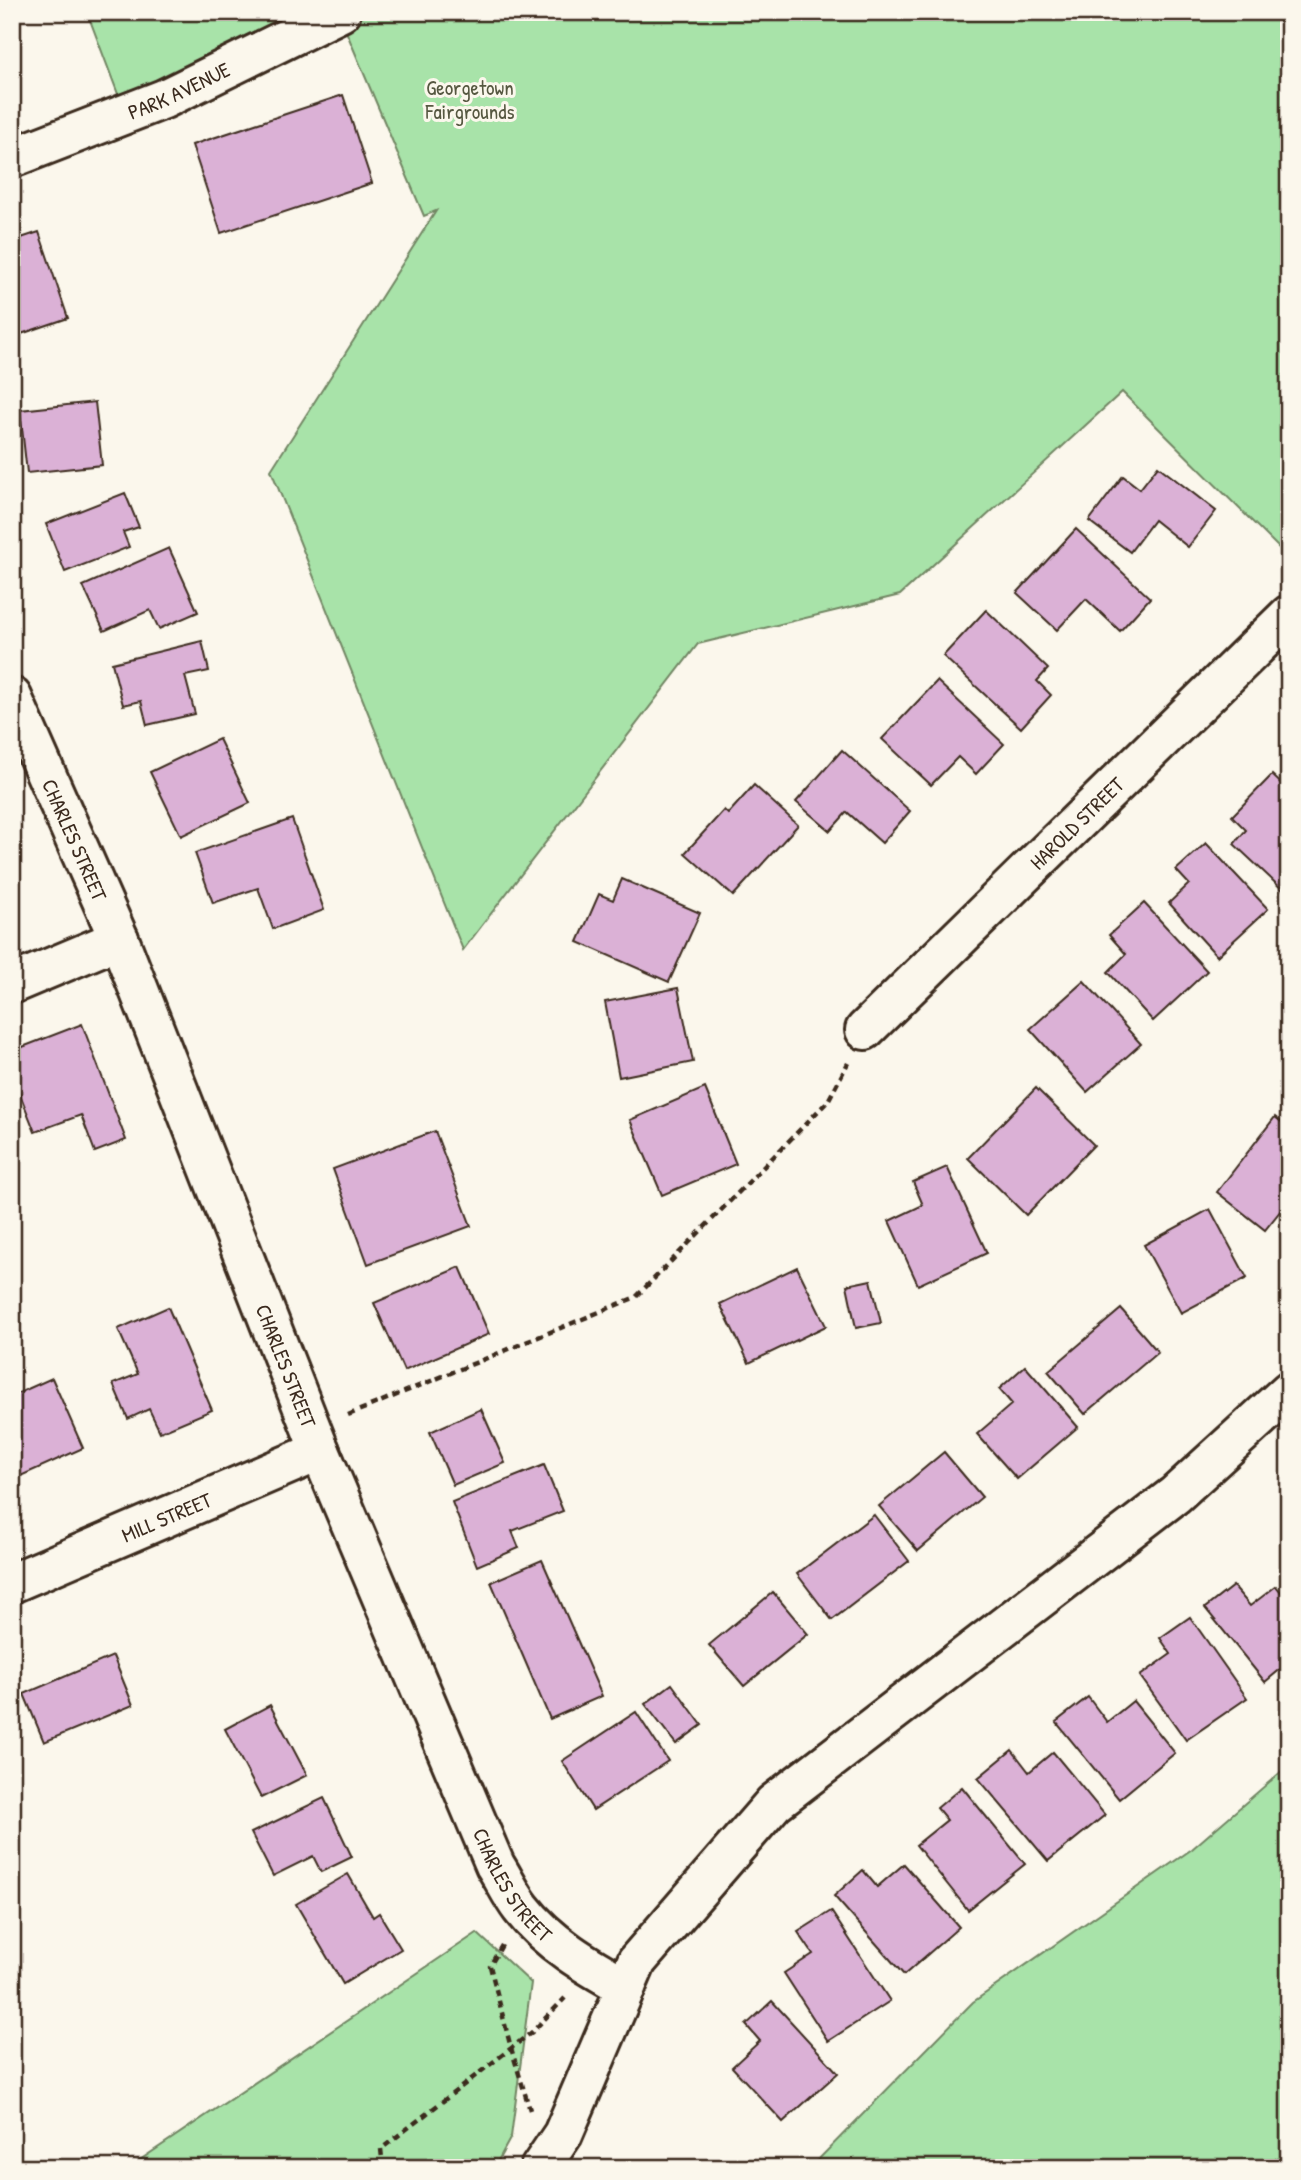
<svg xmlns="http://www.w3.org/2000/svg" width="1301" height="2180" viewBox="0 0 1301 2180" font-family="'Patrick Hand',sans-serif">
<rect width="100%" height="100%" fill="#fbf7ec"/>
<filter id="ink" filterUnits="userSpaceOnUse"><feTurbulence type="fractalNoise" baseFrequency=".0143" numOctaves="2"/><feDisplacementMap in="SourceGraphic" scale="14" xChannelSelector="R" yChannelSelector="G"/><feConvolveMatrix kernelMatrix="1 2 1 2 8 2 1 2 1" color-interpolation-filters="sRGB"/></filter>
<g filter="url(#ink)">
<g fill="#a8e3a9" stroke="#728664" stroke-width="2">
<path d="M87,12H1289V558L1122,392L900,595L698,644L463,950L271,470L436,211L424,216L346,31L121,102Z"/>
<path d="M1289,1765V2168H810L973,2002L1192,1849Z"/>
<path d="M477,1933L531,1983L511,2137L494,2168H128Z"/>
</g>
<g fill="#dbb1d6" stroke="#3b2a1e" stroke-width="2">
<path d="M343,95L372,183L221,233L192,145Z"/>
<path d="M39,232L68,318L12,337V241Z"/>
<path d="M95,402L102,465L27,473L20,410Z"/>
<path d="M1158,466L1216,511L1188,547L1154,520L1130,552L1089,521L1123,476L1140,489Z"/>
<path d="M125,493L139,527L123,532L129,547L65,572L46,524Z"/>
<path d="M1076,529L1150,598L1120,631L1086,599L1057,630L1017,593Z"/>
<path d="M169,548L198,612L159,629L150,610L104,631L83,586Z"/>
<path d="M986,610L1048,669L1037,681L1051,695L1021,728L943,656Z"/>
<path d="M202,641L209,671L185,676L195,714L147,725L141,701L123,705L112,663Z"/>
<path d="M937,681L1004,744L976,774L958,757L931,785L882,739Z"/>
<path d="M219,739L250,803L181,836L150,772Z"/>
<path d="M842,750L910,811L882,843L847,812L830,831L796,802Z"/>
<path d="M1272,775L1289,791V886L1284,891L1234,844L1246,830L1232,816Z"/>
<path d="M754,785L798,825L733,896L685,853L724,810L728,814Z"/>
<path d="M292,819L324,910L273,929L258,888L213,903L195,853Z"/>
<path d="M1206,843L1268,909L1217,956L1169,903L1189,884L1176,870Z"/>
<path d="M622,879L700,913L669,982L578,942L599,894L613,900Z"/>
<path d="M1144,903L1207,971L1153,1021L1108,972L1126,954L1109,935Z"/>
<path d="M1084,981L1141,1044L1087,1092L1030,1029Z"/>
<path d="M678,988L693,1062L619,1077L605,1002Z"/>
<path d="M82,1024L126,1140L95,1152L81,1115L35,1132L12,1074V1051Z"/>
<path d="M705,1088L736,1164L662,1195L630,1120Z"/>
<path d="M1036,1088L1094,1145L1026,1215L968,1158Z"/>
<path d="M1275,1117L1289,1128V1200L1265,1230L1217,1192Z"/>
<path d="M435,1131L471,1226L368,1264L333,1169Z"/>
<path d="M947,1167L987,1253L918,1285L889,1221L923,1205L913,1182Z"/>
<path d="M1210,1209L1247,1278L1181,1313L1144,1245Z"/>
<path d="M460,1267L489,1334L404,1371L374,1303Z"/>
<path d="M797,1267L826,1326L749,1363L720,1304Z"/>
<path d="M871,1280L881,1323L856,1328L847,1285Z"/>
<path d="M168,1307L212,1410L160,1432L149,1409L128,1419L113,1384L138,1374L118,1329Z"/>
<path d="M1121,1309L1158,1352L1085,1414L1048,1371Z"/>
<path d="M1025,1366L1078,1427L1017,1479L977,1434L1012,1404L999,1389Z"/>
<path d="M52,1378L83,1448L14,1479L12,1474V1396Z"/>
<path d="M481,1409L505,1463L453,1485L430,1432Z"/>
<path d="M944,1452L982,1497L918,1551L879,1506Z"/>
<path d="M544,1465L563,1511L512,1531L519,1548L477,1566L452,1502Z"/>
<path d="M874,1515L909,1561L832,1620L797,1574Z"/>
<path d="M542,1560L602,1696L550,1719L491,1582Z"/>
<path d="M1233,1586L1250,1606L1276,1586L1289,1601V1662L1265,1682L1205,1608Z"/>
<path d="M773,1592L808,1634L744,1686L709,1645Z"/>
<path d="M1190,1617L1247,1698L1186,1740L1140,1676L1171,1654L1160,1638Z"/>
<path d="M113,1656L133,1705L44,1742L24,1694Z"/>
<path d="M672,1684L702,1725L676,1744L645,1704Z"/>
<path d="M1088,1697L1107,1722L1133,1701L1175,1753L1119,1799L1056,1722Z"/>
<path d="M270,1705L307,1775L261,1798L225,1729Z"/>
<path d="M636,1712L668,1761L593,1810L562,1761Z"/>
<path d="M1012,1750L1029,1772L1053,1752L1105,1815L1048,1861L978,1778Z"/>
<path d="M962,1787L1025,1864L968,1910L916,1845L947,1820L937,1808Z"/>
<path d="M324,1798L352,1857L321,1872L313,1856L273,1876L251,1833Z"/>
<path d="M904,1864L959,1927L904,1975L834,1896L863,1870L877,1887Z"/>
<path d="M348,1874L373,1917L379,1913L401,1949L343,1984L296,1904Z"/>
<path d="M831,1911L890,2001L828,2041L784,1973L813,1954L798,1932Z"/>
<path d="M772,2001L838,2073L783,2122L732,2067L760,2041L746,2025Z"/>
</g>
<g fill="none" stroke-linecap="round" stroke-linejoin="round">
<g stroke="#3b2a1e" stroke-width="44">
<g id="minor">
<path id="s1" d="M12,158L164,99L341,12"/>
<path d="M12,984L119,939"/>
<path id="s2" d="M865,1030L1289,615"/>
<path id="s3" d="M12,1583L320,1451"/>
</g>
</g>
<g stroke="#3b2a1e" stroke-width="44">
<g id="tertiary">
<path id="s4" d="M12,697L119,939L320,1451L495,1865C504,1879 511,1895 521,1908C548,1943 588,1966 626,1987"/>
<path d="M540,2168L563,2134L637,1961L774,1803L1175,1495L1289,1391"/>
</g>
</g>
<g stroke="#3b2a1e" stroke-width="4.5" stroke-dasharray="7 5" stroke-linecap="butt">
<path d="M348,1415L636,1297L828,1101L848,1063"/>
<path d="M502,1945L490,1966L511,2048L530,2110"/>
<path d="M383,2168L381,2149L532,2032L565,1998"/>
</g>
<use href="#minor" stroke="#fbf7ec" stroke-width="38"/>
<use href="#tertiary" stroke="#fbf7ec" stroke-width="38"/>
</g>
</g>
<g text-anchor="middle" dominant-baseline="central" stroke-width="6" stroke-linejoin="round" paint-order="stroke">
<g font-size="21" fill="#565841" stroke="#fbf7ec">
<text x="470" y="87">Georgetown<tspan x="470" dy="24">Fairgrounds</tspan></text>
</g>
<g font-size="21" fill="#3b2a1e" stroke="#fbf7ec">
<text stroke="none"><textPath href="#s1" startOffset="180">PARK AVENUE</textPath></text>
<text stroke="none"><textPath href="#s2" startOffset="296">HAROLD STREET</textPath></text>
<text stroke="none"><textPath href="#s4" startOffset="156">CHARLES STREET</textPath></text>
<text stroke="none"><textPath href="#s4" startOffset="723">CHARLES STREET</textPath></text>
<text stroke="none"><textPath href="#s3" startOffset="168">MILL STREET</textPath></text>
<text stroke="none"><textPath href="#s4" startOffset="1290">CHARLES STREET</textPath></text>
</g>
</g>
<rect width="1301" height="2180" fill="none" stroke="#fbf7ec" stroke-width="42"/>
<rect x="21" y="21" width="1259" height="2138" fill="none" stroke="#3b2a1e" stroke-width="2.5" filter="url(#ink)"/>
</svg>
